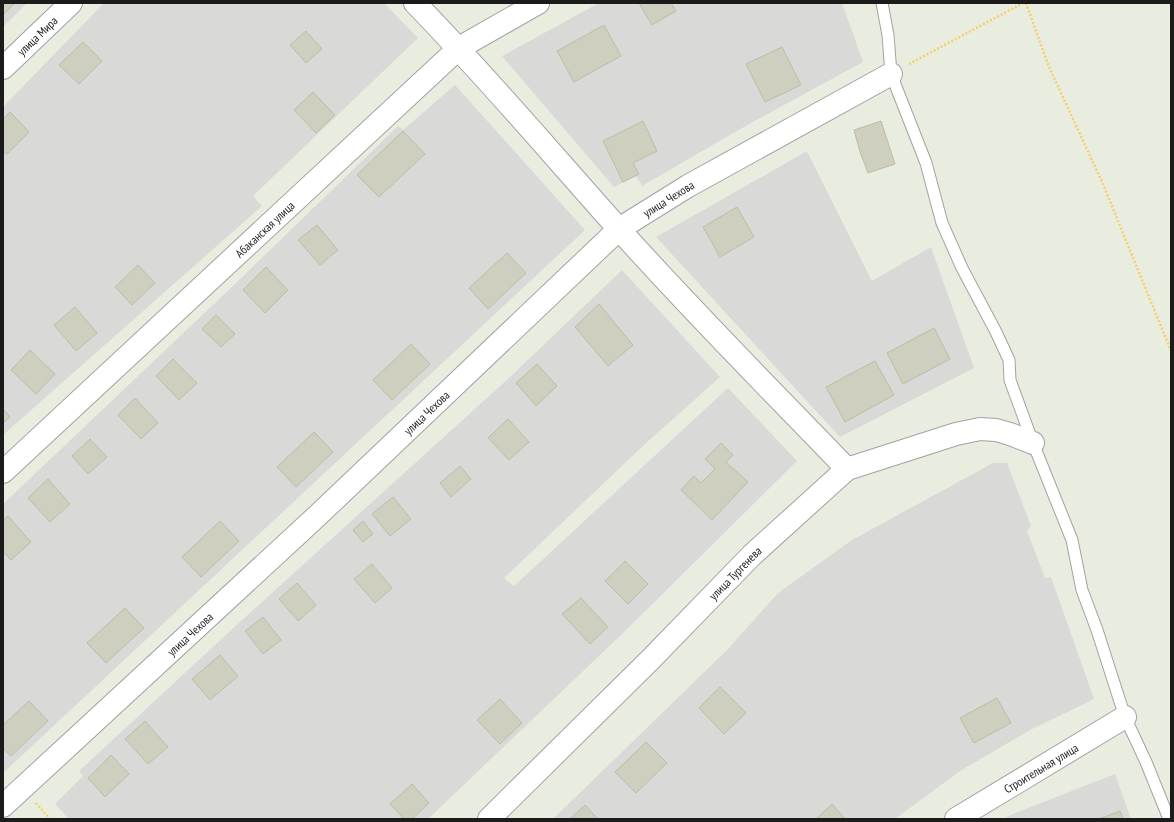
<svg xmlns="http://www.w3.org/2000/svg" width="1174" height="822" viewBox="0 0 1174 822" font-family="'PT Sans Narrow',sans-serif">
<rect width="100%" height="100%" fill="#e9ede0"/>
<g fill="#d9d9d8">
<path d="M3,3H27L3,27Z"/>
<path d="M104,3H384L418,38L253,196L262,206L3,435V107Z"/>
<path d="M599,3H842L863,62L742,128L642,186L636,176L614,187L502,56Z"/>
<path d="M455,85L585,230L3,773V504L235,284L398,126L403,130Z"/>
<path d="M807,151L872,281L931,247L974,368L840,437L656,237Z"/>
<path d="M622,270L720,377L645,444L504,578L514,586L728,388L797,461L623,633L428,819H69L55,804L83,776L79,771L241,621L509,378Z"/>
<path d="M993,463H1007L1031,526L1027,531L1045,578L1051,577L1094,699L1030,730L960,771L895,819H553L727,650L778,593L852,540Z"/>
<path d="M1115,774L1131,819H1005L1008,816Z"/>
</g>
<g fill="#cecfbe" stroke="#bcbea3">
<path d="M3,3H15L3,15Z"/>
<path d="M639,3H671L676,11L652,25Z"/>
<path d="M604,25L621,56L574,82L557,51Z"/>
<path d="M306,31L322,49L306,63L290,45Z"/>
<path d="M83,42L102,61L79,84L59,65Z"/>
<path d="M782,47L801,85L765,102L746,64Z"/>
<path d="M313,92L335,115L316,133L294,110Z"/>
<path d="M10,112L29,132L7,154L3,151V119Z"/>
<path d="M643,121L657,151L633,163L639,174L623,182L603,141Z"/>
<path d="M881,121L895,164L868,173L860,152L854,130Z"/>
<path d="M403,131L425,154L379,197L357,175Z"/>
<path d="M737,207L754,237L720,257L703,227Z"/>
<path d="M317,225L338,250L320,265L298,240Z"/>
<path d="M507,253L526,273L488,309L469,288Z"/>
<path d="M138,265L155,283L132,305L115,287Z"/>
<path d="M266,267L288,290L265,313L243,290Z"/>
<path d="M599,304L633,345L608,366L575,327Z"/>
<path d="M75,307L97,333L76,351L54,325Z"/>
<path d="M216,315L235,334L221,347L202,329Z"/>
<path d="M934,328L950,359L903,384L887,353Z"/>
<path d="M411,344L430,364L392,400L373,380Z"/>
<path d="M30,350L55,374L36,394L11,370Z"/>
<path d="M173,359L197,383L179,400L156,376Z"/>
<path d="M875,361L894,395L845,422L826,387Z"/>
<path d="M537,364L557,386L536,406L516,383Z"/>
<path d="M135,398L158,423L141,439L118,415Z"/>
<path d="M3,409L10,417L3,423Z"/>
<path d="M508,419L529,442L509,460L488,438Z"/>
<path d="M314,432L333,452L296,487L277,467Z"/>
<path d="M90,439L107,457L88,474L72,456Z"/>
<path d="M721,443L733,455L726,462L748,482L712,520L681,490L694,476L701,483L715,469L705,459Z"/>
<path d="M460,466L471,479L451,497L440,483Z"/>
<path d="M48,479L70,504L50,522L28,498Z"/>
<path d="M393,497L411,519L390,536L372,514Z"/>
<path d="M8,516L31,542L11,560L3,552V520Z"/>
<path d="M220,521L239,541L201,577L182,557Z"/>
<path d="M363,521L373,534L363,542L353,530Z"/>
<path d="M625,561L648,584L628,604L605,581Z"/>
<path d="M372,564L392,588L375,603L354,579Z"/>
<path d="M297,583L316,605L298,621L279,599Z"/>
<path d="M581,598L608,627L590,644L562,614Z"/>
<path d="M125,608L144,628L106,663L87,643Z"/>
<path d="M263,617L281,640L263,654L245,631Z"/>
<path d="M220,655L238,676L210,700L192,679Z"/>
<path d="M720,687L746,713L724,734L699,708Z"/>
<path d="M997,698L1011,723L974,743L960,718Z"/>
<path d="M500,699L522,723L500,744L477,720Z"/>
<path d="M29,701L48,721L11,756L3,748V725Z"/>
<path d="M145,721L168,747L148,764L125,739Z"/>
<path d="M646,742L667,763L636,793L615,772Z"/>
<path d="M111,755L129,774L105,797L88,778Z"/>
<path d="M412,784L429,803L412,819H404L390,804Z"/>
<path d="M832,804L845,819H816Z"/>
<path d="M585,805L598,819H570Z"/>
<path d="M1120,811L1123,819H1099Z"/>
</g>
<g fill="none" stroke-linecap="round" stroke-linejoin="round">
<g stroke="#a2a2a2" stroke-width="13">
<path id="lane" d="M882,3L888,35L891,74L926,163L942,223L962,268L996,332L1009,360L1010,380L1033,443L1072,540L1082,590L1097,630L1125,717L1146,762L1169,819"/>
</g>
<g stroke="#a2a2a2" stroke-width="24">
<g id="street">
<path d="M415,3C486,76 551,153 618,228C692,311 770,389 847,469"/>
<path id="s1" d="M3,68L71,3"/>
<path id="s2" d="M3,472L459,48L538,3"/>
<path id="s3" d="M3,806L316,517L619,229L688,186L891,74"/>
<path id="s4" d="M489,819L651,659L752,555L847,469L956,434L980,429L996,430L1010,434L1033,443"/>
<path id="s5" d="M956,819L1125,717"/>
</g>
</g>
<g stroke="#f7ce67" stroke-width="2.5" stroke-dasharray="2 2" stroke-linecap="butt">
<path d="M1026,3L1049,67L1103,184L1171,351"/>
<path d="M909,64L1023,3"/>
<path d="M36,803L50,819"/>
</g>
<use href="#lane" stroke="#fff" stroke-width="11"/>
<use href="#street" stroke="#fff" stroke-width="22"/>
</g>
<g text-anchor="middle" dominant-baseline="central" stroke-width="3" stroke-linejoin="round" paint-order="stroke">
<g font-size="12" fill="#1b1b1b" stroke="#fff">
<text stroke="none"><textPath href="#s1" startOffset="47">улица Мира</textPath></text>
<text stroke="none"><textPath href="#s3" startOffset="902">улица Чехова</textPath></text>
<text stroke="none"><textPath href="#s2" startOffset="357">Абаканская улица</textPath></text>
<text stroke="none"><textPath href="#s3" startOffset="578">улица Чехова</textPath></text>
<text stroke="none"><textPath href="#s4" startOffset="348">улица Тургенева</textPath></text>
<text stroke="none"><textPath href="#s3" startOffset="254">улица Чехова</textPath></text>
<text stroke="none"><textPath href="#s5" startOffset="99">Строительная улица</textPath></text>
</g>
</g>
<rect width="1174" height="822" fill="none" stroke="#1b1b1b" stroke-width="8"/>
</svg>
